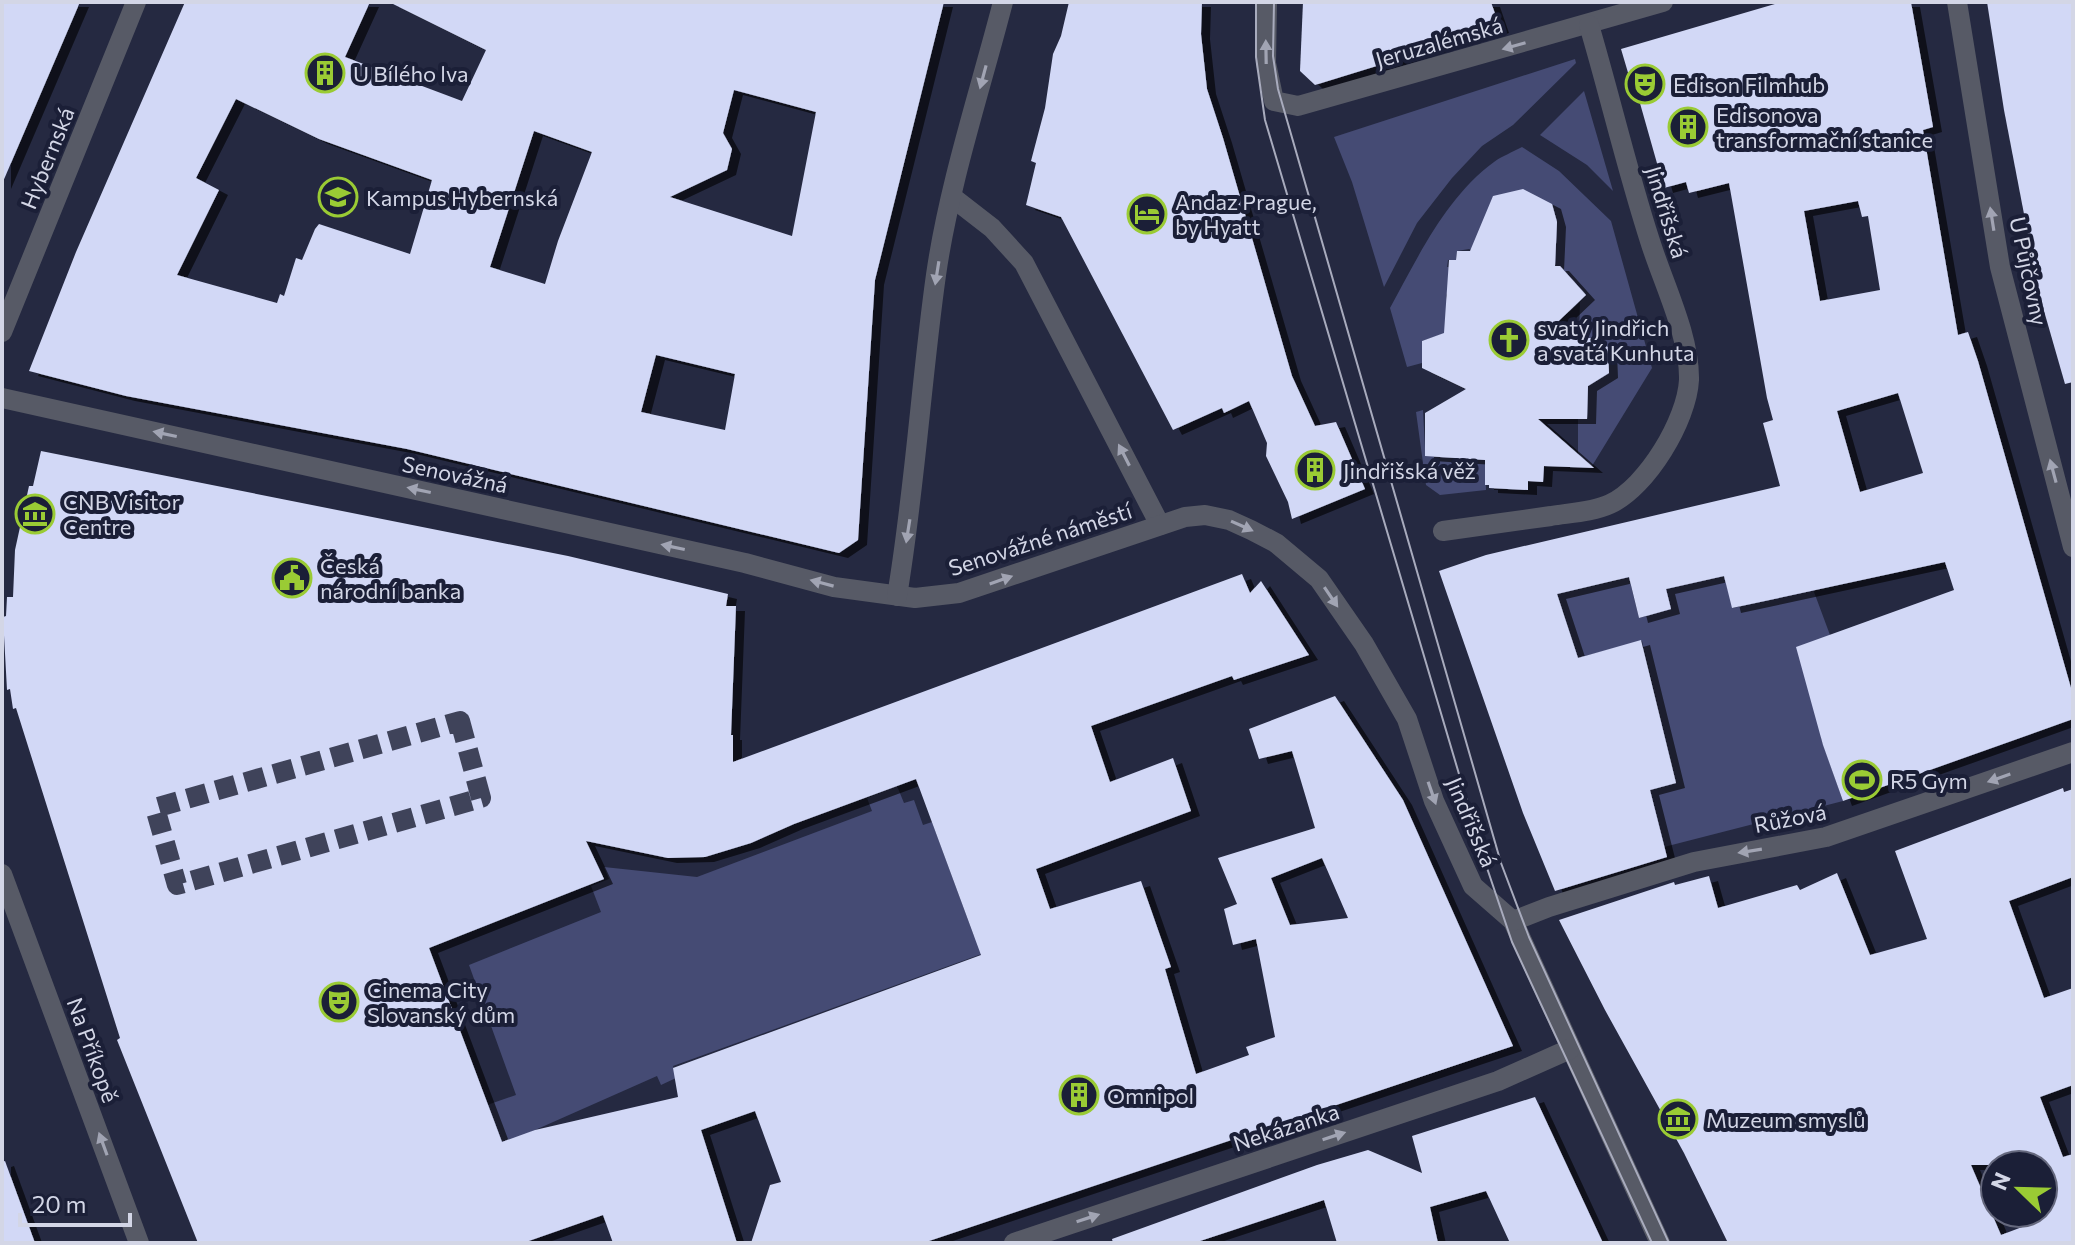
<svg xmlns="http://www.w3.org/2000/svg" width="2075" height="1245" viewBox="0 0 2075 1245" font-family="Commissioner,sans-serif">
<defs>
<filter id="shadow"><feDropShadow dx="9" dy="5" stdDeviation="0" flood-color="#0009"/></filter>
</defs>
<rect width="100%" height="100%" fill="#252941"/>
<g fill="#454b74">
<path d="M1575,59L1576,63L1513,125L1482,146L1452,178L1417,223L1384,287L1352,182L1334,137Z"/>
<path d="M1584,91L1613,191L1587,165L1540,135Z"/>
<path d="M1522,147L1559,171L1611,221L1652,368L1592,466L1578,455V384L1609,373L1608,347L1589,337H1579L1580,302L1586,295L1581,290L1469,249L1457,251L1456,260H1448L1447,267H1456L1446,296L1454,335L1443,334L1422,341V363L1407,367L1390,308C1418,257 1446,197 1494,162C1502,156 1513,152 1522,147Z"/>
<path d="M1423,410L1425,448L1459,458L1485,457L1486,490L1440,495L1426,485L1416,412Z"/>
<path d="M1771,556L1804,565L1830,635L1821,738L1843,801L1664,847L1650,790L1676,783L1642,641L1578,658L1563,610L1510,626L1504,606L1619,580L1624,557L1639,618L1671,609L1666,589L1724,576L1733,608L1781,597Z"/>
<path d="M897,786L904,803L914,800L923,825L932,822L974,936L987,952L673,1066L676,1078L661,1085L657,1076L501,1145L487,1105L516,1095L469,965L601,912L591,886L609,879L604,867L697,877L872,811L867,798Z"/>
</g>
<g fill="#d2d8f6" fill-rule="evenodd" filter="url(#shadow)">
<path d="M2,2H80L2,184Z"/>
<path d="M185,2H370L345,57L462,101L486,50L389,2H944L875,280L858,540L839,553L407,449L126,396L29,371L76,252ZM734,90L816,112L792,236L670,197L727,170L732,149L723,133ZM236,99L319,139L432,180L410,254L319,224L315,229L302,260L296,258L284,296L280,294L277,303L177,275L219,190L196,178ZM534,131L592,152L558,241L545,284L490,267ZM656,355L735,374L725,430L641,412Z"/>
<path d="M1069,2H1202L1201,34L1207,89L1223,138L1292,376L1315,426L1336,422L1365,489L1292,519L1288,502L1266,456L1267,443L1249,401L1224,413L1222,408L1173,430L1061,217L1026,205L1036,163L1031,161L1045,108L1053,54L1061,36Z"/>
<path d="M1303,2H1491L1500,28L1315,85L1300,71Z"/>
<path d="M1782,2H1911L1933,127L1923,130L1958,335L1968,332L1978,361L2073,695V719L1843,801L1823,745L1796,647L1954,590L1945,562L1732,608L1724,576L1666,589L1671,609L1639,618L1629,577L1557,594L1578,658L1641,640L1676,783L1650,790L1667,857L1555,891L1523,813L1439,571L1486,555L1780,486L1763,423L1773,420L1767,398L1729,183L1689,193L1686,182L1664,188L1632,75L1629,76L1621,49ZM1858,201L1862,217L1868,216L1880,290L1820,301L1804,211ZM1898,393L1923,473L1860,492L1837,411Z"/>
<path d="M1987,2H2073V382L2065,384L2040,297L2004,110Z"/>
<path d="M1523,189L1552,204L1557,222L1555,266H1560L1586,295L1544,335L1592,338L1608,347L1609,373L1588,386L1587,419H1538L1594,468L1544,466L1543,482L1528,481V490L1489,488V485H1485V460L1425,456V413L1466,389L1422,368V341L1444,333L1449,260H1456L1457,251H1470L1493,196Z"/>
<path d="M41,451L568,556L728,594L726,606H736L731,735H733V762L1242,574L1250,593L1261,581L1309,655L1234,680L1232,676L1091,726L1110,782L1173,758L1191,811L1036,869L1050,909L1141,881L1171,967L1165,969L1196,1074L1249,1055L1246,1047L1275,1037L1256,939L1233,945L1224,909L1237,904L1218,858L1315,828L1292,751L1259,759L1249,729L1335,696L1403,800L1513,1046L923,1243H751L770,1185L781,1182L755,1111L701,1130L737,1243H613L603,1215L523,1243H198L117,1040L120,1038L16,708L13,709L10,689L7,690L3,617L6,616L7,597H13L15,550L29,486H33ZM916,779L981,955L673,1068L678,1097L535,1130L502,1142L429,948L604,879L586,841L668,858L705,857L751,843L794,824ZM1322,858L1348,918L1290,925L1271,878Z"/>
<path d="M2063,788L2064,792L2073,789V877L2009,901L2044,998L2073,988V1085L2040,1097L2063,1157L2073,1154V1243H1728L1684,1153L1605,1010L1559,920L1674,882L1675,885L1709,876L1718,908L1797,885L1800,890L1837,873L1870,955L1927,939L1895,851ZM1971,1165H2043V1219L2001,1235Z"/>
<path d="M1535,1097L1603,1243H1510L1486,1191L1430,1207L1438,1243H1337L1324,1200L1194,1243H1113L1112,1239L1317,1165L1368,1150L1422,1173L1412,1136Z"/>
<path d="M5,1161L35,1243H2V1162Z"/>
</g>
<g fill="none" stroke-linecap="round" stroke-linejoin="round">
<path stroke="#3f435a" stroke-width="20" stroke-dasharray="20 10" stroke-linecap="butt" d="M460,721L481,798L177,885L155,808Z"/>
<g stroke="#575a66" stroke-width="20">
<path d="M1267,2L1266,63L1274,101L1298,106L1663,2"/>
<path d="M1957,2L2000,267L2073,547"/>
<path d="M952,197L992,228L1024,263L1160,525"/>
<path d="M2,332L136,2"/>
<path d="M2,398L745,563L834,587L915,598L959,593L1185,517L1205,515L1229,520L1251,530L1276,543L1319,579L1364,644L1407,719L1434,801L1473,886L1513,921L1660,1243"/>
<path d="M1443,531C1479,526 1515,521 1551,516C1569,513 1593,512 1610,504C1647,487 1687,420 1689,380C1690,336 1663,283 1650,241C1627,170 1610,96 1589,25"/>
<path d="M897,596C915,489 921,382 936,275C949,184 980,91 1003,2"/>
<path d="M2,874L139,1243"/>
<path d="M1513,921L1549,907L1694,862L1826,837L2073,752"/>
<path d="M1014,1243L1498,1081L1570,1049"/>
</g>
<g stroke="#a8abbd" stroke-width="2">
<path d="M1256,2V57L1265,120L1486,865L1512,942L1652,1243"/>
<path d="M1274,2L1273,56L1278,89L1501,863L1529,937L1669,1243"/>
</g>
</g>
<defs><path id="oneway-solid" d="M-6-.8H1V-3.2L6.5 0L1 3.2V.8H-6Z" transform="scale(2)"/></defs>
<g fill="#a1a4b3">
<use href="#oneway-solid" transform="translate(1514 46) rotate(164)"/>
<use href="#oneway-solid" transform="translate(1266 52) rotate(-91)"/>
<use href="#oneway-solid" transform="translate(983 77) rotate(105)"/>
<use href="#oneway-solid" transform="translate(1992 219) rotate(-99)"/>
<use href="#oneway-solid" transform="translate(937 273) rotate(99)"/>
<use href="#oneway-solid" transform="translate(165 434) rotate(-168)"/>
<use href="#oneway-solid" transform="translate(1124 455) rotate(-117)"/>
<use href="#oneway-solid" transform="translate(2053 471) rotate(-105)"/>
<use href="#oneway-solid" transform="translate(419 490) rotate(-168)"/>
<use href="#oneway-solid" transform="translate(1242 526) rotate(24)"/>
<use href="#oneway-solid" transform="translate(908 531) rotate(99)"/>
<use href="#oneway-solid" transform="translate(673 547) rotate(-168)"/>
<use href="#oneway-solid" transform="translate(1001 580) rotate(-19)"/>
<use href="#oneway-solid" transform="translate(822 583) rotate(-165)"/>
<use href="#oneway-solid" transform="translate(1331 597) rotate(56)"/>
<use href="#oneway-solid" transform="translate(1999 778) rotate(161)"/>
<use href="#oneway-solid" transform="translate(1432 793) rotate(71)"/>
<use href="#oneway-solid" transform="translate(1750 851) rotate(171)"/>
<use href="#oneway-solid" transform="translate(1334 1136) rotate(-18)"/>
<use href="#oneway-solid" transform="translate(103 1144) rotate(-110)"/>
<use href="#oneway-solid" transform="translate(1088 1218) rotate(-18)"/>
</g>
<defs>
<g id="building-ring" transform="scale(2)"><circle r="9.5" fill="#1b1f37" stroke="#9acb34" stroke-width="1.5"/><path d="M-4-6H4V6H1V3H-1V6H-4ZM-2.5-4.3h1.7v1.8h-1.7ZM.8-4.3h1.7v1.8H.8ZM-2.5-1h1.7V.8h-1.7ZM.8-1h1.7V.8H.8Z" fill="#9acb34"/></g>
<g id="theatre-ring" transform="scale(2)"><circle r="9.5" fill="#1b1f37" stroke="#9acb34" stroke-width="1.5"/><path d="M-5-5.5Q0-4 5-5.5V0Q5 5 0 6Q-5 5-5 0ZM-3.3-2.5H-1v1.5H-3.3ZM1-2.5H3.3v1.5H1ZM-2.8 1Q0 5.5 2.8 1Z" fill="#9acb34"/></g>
<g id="university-ring" transform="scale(2)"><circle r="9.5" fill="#1b1f37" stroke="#9acb34" stroke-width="1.5"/><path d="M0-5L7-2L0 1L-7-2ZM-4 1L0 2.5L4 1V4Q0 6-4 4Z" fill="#9acb34"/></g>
<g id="hotel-ring" transform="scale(2)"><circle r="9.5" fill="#1b1f37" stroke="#9acb34" stroke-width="1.5"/><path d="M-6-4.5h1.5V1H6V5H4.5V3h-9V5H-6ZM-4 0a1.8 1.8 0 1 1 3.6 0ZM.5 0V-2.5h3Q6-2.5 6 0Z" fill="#9acb34"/></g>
<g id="church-ring" transform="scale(2)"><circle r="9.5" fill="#1b1f37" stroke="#9acb34" stroke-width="1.5"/><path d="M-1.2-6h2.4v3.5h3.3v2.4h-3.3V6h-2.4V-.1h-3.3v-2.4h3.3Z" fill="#9acb34"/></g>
<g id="museum-ring" transform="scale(2)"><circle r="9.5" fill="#1b1f37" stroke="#9acb34" stroke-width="1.5"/><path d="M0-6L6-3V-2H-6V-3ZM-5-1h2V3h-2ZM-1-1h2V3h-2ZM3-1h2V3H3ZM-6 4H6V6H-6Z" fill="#9acb34"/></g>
<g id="civic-ring" transform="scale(2)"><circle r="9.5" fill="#1b1f37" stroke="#9acb34" stroke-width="1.5"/><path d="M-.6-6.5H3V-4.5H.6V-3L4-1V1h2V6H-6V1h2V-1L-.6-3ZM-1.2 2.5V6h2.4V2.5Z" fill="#9acb34"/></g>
<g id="stadium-ring" transform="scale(2)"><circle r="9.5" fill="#1b1f37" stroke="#9acb34" stroke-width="1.5"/><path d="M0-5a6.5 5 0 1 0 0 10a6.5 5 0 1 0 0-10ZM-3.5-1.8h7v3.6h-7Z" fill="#9acb34"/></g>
</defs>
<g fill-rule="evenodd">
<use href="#building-ring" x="325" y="73"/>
<use href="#theatre-ring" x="1645" y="84"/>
<use href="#building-ring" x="1688" y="127"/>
<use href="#university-ring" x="338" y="197"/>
<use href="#hotel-ring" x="1147" y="214"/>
<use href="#church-ring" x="1509" y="340"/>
<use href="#building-ring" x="1315" y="470"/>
<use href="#museum-ring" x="35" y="514"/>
<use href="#civic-ring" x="292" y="578"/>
<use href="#stadium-ring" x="1862" y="780"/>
<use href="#theatre-ring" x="339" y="1002"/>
<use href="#building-ring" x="1079" y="1095"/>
<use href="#museum-ring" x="1678" y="1119"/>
</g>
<g text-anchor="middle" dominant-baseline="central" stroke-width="8" stroke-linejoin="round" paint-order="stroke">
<g font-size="22" fill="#d3d6e6" stroke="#1b1f37">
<text transform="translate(1439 42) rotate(-16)">Jeruzalémská</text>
<text transform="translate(47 158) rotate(-68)">Hybernská</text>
<text transform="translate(1667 212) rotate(73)">Jindřišská</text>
<text transform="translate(2029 271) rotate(78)">U Půjčovny</text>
<text transform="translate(455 474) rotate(12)">Senovážná</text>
<text transform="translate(1040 539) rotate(-18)">Senovážné náměstí</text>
<text transform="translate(1790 818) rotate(-11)">Růžová</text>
<text transform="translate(1472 822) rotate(67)">Jindřišská</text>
<text transform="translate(93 1050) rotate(70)">Na Příkopě</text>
<text transform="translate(1286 1127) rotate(-18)">Nekázanka</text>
</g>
<g font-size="22" fill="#d3d6e6" stroke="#1b1f37" text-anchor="start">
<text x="353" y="73">U Bílého lva</text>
<text x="1673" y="84">Edison Filmhub</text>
<text x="1716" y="114">Edisonova<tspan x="1716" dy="25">transformační stanice</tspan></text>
<text x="366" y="197">Kampus Hybernská</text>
<text x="1175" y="201">Andaz Prague,<tspan x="1175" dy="25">by Hyatt</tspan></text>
<text x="1537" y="327">svatý Jindřich<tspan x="1537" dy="25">a svatá Kunhuta</tspan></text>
<text x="1343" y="470">Jindřišská věž</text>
<text x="63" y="501">CNB Visitor<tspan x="63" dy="25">Centre</tspan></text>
<text x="320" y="565">Česká<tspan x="320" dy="25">národní banka</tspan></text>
<text x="1890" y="780">R5 Gym</text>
<text x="367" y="989">Cinema City<tspan x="367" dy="25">Slovanský dům</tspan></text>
<text x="1107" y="1095">Omnipol</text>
<text x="1706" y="1119">Muzeum smyslů</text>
</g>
</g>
<rect width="2075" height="1245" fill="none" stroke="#d3d6e6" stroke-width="8"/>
<g transform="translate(2019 1189) rotate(293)"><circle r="38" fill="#1b1f37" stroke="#65687d" stroke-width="2"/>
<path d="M0-6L14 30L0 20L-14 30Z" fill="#9acb34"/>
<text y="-12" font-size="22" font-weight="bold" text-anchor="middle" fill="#d3d6e6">N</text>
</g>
<path d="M20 1213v12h110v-12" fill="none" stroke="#d3d6e6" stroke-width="4"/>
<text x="32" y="1213" font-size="24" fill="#d3d6e6" stroke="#1b1f37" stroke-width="6" paint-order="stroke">20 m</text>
</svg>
